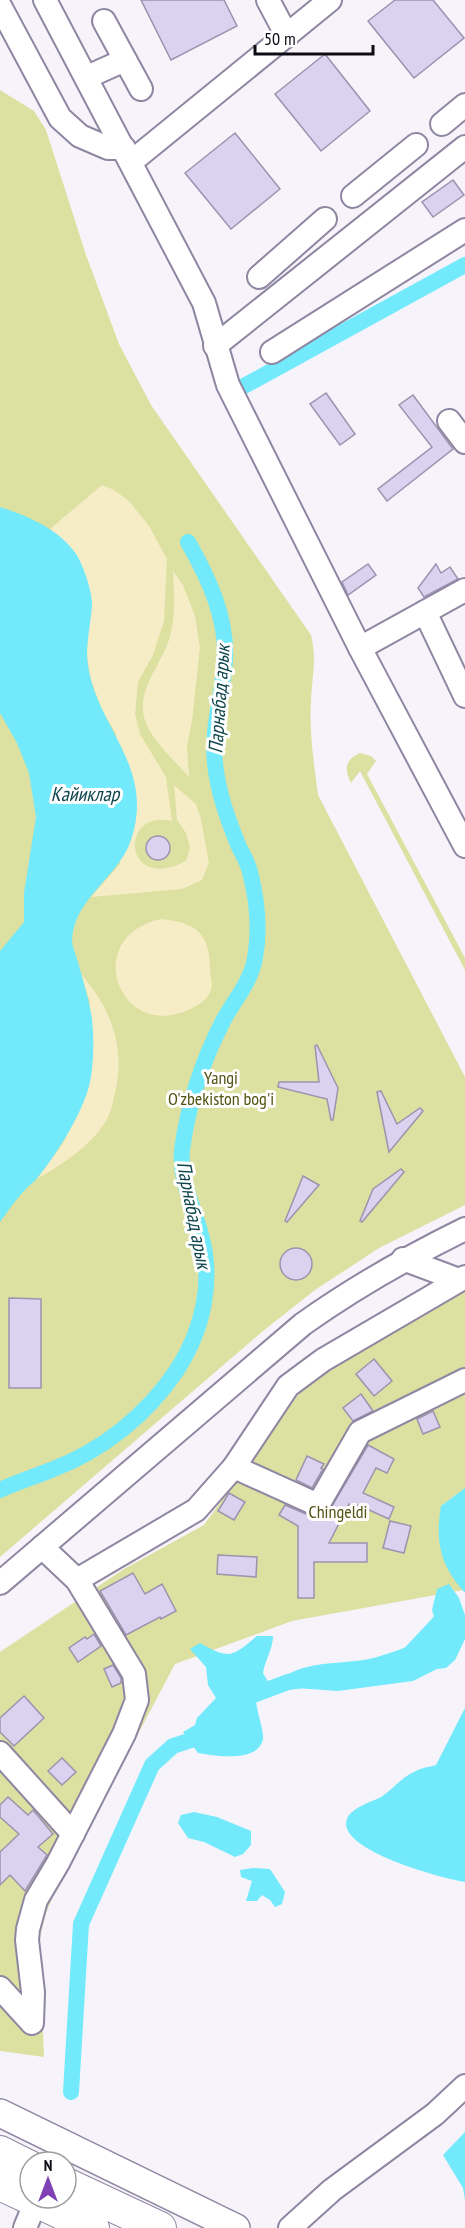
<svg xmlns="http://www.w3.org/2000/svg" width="465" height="2228" viewBox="0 0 465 2228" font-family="'PT Sans Narrow',sans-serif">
<rect width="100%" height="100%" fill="#f6f4fa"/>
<g fill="#dce0a0">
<path d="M0,90L34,111L46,130L86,255L119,344L151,405L311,635C317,660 312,676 311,701C309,732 314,764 318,795L465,1077V1205L379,1248L315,1290L263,1331L0,1557Z"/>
<path d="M360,753L371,756L376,761L367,774L465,958V970L360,771L351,783C344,769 345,760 360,753Z"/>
<path d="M465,1280V1488L441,1506C440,1545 437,1558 463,1590L292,1621L175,1664L57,1887L46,1913L39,1941L44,2057L0,2051V1652L124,1569L204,1525L308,1381Z"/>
</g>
<g fill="#f6ecc6">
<path d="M102,485L114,490L129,501L149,526L167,559L164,621L153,655L138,682L135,714L140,734L166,777L172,821C119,808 122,894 186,861L190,848L186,833L177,820L174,785L196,804L201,819L209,863L202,880L182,889L91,897L120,864L116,734L102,710L91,680L87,656L88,630L59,536L50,529Z"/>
<path d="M173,571L183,585L195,616L200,647L192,721L187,746L189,777C175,761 154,743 146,723C133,692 163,664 170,636C176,614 174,593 173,571Z"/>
<path d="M161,919C198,923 210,934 210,971C210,976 213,984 211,989C209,1000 197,1006 188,1010C119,1041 80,937 161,919Z"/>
<path d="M81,974C111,1008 126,1048 115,1093C113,1100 112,1109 109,1115C96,1143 63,1164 37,1179L63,1143L78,1112L90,1002Z"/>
</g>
<g fill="#72eafc">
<path d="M0,507C28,516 59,529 76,554C83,564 93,594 92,605C91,622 87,638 87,655C90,723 157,763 131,840C119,877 74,898 72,940C72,946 76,955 78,962C83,981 89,999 92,1019C94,1039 94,1062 90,1082C84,1111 57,1154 38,1177C35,1182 29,1185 25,1190C16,1199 8,1211 0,1222V951L24,922V893L36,817L29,773L17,743L0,713Z"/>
<path d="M465,1488V1593C440,1566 435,1541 441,1506Z"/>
<path d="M449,1584L459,1598L465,1615V1639L455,1660L446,1668L437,1669L413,1681L338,1691L282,1687L281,1679C308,1658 347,1666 377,1657C398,1651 419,1642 439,1634L432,1610L437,1589Z"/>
<path d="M257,1636H273C273,1649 265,1660 263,1673L270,1685L256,1701C257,1712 264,1731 263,1739C258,1763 215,1756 198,1753L183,1732L195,1725L197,1718L216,1698L208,1685L206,1667L190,1649L200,1643C230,1660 232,1657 257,1636Z"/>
<path d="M465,1708V1882C444,1879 335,1850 347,1819C351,1808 371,1802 381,1797C392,1790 402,1777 414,1772C420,1768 429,1767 436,1765Z"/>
<path d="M194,1812L217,1817L251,1831V1845L243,1854L235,1857L204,1842L188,1838L178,1823L181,1815Z"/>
<path d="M253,1868L270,1869L285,1892L282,1904L275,1907L270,1900L262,1895L257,1901H246L252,1881L241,1877L240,1870Z"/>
<path d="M465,2132V2200L463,2188L443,2155Z"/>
</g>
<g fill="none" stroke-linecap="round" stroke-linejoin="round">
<g stroke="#72eafc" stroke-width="16">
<path d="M244,386L465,265"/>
<path d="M0,1490C17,1482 34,1477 51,1470C102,1451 147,1415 177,1370C203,1330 214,1281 201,1235C194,1207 179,1180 182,1150C188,1104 202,1062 223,1021C234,1000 251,982 255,958C260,930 257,899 250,872C248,863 243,855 239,847C228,820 218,793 215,763C211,729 223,694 225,660C227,617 209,579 188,542"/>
<path d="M408,1656L452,1609"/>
<path d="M248,1697L288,1682L303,1680"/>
<path d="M71,2092L81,1924L152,1765L173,1746L210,1734"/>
</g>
</g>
<g fill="#dbd2f0" stroke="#9c93af" stroke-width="1.5">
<path d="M141,0H224L237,26L171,60Z"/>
<path d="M395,0H433L464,38L414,78L368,21Z"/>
<path d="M325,54L370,111L321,151L275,94Z"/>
<path d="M235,133L280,189L231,229L185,173Z"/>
<path d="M453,180L464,195L433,217L422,202Z"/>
<path d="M326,393L355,434L340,445L310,404Z"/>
<path d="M413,395L453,449L387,501L378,489L432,447L399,405Z"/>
<path d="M368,564L376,575L348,595L342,582Z"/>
<path d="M436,564L441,573L450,567L458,579L424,597L418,588Z"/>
<circle cx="158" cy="848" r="12"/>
<path d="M317,1045L338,1088L333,1120H331L327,1099L278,1087L279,1082H319L315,1046Z"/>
<path d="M381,1091L397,1124L420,1108L423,1111L389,1152L377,1092Z"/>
<path d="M401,1169L404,1172L362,1222L360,1221L373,1189Z"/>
<path d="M303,1176L319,1185L287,1222L285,1221Z"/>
<circle cx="296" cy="1264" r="16"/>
<path d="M9,1298L41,1299V1388H9Z"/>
<path d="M374,1359L392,1381L374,1396L356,1374Z"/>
<path d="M361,1394L373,1411L353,1421L343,1408Z"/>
<path d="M433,1411L440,1427L423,1434L417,1419Z"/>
<path d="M368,1445L394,1459L387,1473L376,1468L363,1493L394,1507L389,1519L358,1505L357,1508L349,1504L329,1543H367V1562H314V1598H298V1526L279,1515L285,1505L313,1517L319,1518L326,1516Z"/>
<path d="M307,1456L324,1464L321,1468L323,1469L312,1488L296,1480Z"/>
<path d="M229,1493L245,1502L234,1520L218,1511Z"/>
<path d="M390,1521L411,1526L404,1553L383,1548Z"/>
<path d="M218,1555L257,1557L256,1577L217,1574Z"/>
<path d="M133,1573L145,1594L162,1584L176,1611L161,1619L160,1617L126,1635L100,1591Z"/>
<path d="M94,1634L101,1646L78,1662L69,1648L85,1637L87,1639Z"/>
<path d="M113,1665L121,1678V1683L112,1687L104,1669Z"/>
<path d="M24,1696L44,1718L14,1746L0,1732V1718Z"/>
<path d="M62,1758L76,1772L62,1785L48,1771Z"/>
<path d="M8,1797L28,1815L33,1810L53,1834L38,1847L47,1855L25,1891L10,1875L0,1885V1852L19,1834L0,1817V1805Z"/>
</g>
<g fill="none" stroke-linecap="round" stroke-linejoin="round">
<g stroke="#8f86a2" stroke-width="26">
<g id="minor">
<path d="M45,0L204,303L228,385L360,648L465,846"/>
<path d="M268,0L287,36"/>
<path d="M0,6L60,118L80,136L108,148H124"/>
<path d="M104,21L141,89"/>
<path d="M87,77L125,60"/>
<path d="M442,124L465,105"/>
<path d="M131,162L330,0"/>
<path d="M353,196L416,145"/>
<path d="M259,277L325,219"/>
<path d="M215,346L465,147"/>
<path d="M272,352L465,230"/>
<path d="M449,421L465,442"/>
<path d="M425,612L465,696"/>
<path d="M360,648L465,590"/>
<path d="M403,1259L459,1280"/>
<path d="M234,1467L318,1505L360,1432L465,1380"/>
<path d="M77,1580L196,1510L234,1467L288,1386L323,1360L465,1277"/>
<path d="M0,1583L303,1324C355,1287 408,1257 465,1229"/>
<path d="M0,1753L73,1834"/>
<path d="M0,1988L32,2023L33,1992L27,1940L28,1929L36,1900L58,1863L124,1734L137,1700L134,1674L77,1580L42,1547"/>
<path d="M25,2228L36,2201"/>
<path d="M290,2228L332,2190L435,2114L465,2086"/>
</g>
</g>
<g stroke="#8f86a2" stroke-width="30">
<path id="major" d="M0,2113L236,2228"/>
</g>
<g stroke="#8f86a2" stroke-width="34">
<g id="highway">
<path d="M0,2152L30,2167"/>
<path d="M0,2184L30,2198"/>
<path d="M66,2184L160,2228"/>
<path d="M30,2198L93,2228"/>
</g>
</g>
<use href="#minor" stroke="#fff" stroke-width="22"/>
<use href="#major" stroke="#fff" stroke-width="27"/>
<use href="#highway" stroke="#fff" stroke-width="32"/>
</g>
<g text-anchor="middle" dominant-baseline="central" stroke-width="6" stroke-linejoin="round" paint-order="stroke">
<g font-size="18" fill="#505210" stroke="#fff">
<text x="221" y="1077">Yangi<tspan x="221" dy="21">O'zbekiston bog'i</tspan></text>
<text x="338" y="1511">Chingeldi</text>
</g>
<g font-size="20" font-style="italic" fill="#0f464e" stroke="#fff">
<text transform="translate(219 699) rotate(-86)">Парнабад арык</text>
<text x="85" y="794">Кайиклар</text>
<text transform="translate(194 1215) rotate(79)">Парнабад арык</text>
</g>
</g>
<g transform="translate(48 2180)"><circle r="28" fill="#ffffff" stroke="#9f9da1" stroke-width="1.5"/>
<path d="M0-4.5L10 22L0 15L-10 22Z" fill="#7f41b6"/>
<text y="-9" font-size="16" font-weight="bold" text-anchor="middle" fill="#0e0b15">N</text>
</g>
<path d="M255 45v9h118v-9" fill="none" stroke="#0e0b15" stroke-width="3"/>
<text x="264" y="45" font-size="18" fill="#0e0b15" stroke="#ffffff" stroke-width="4.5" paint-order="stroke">50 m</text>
</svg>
